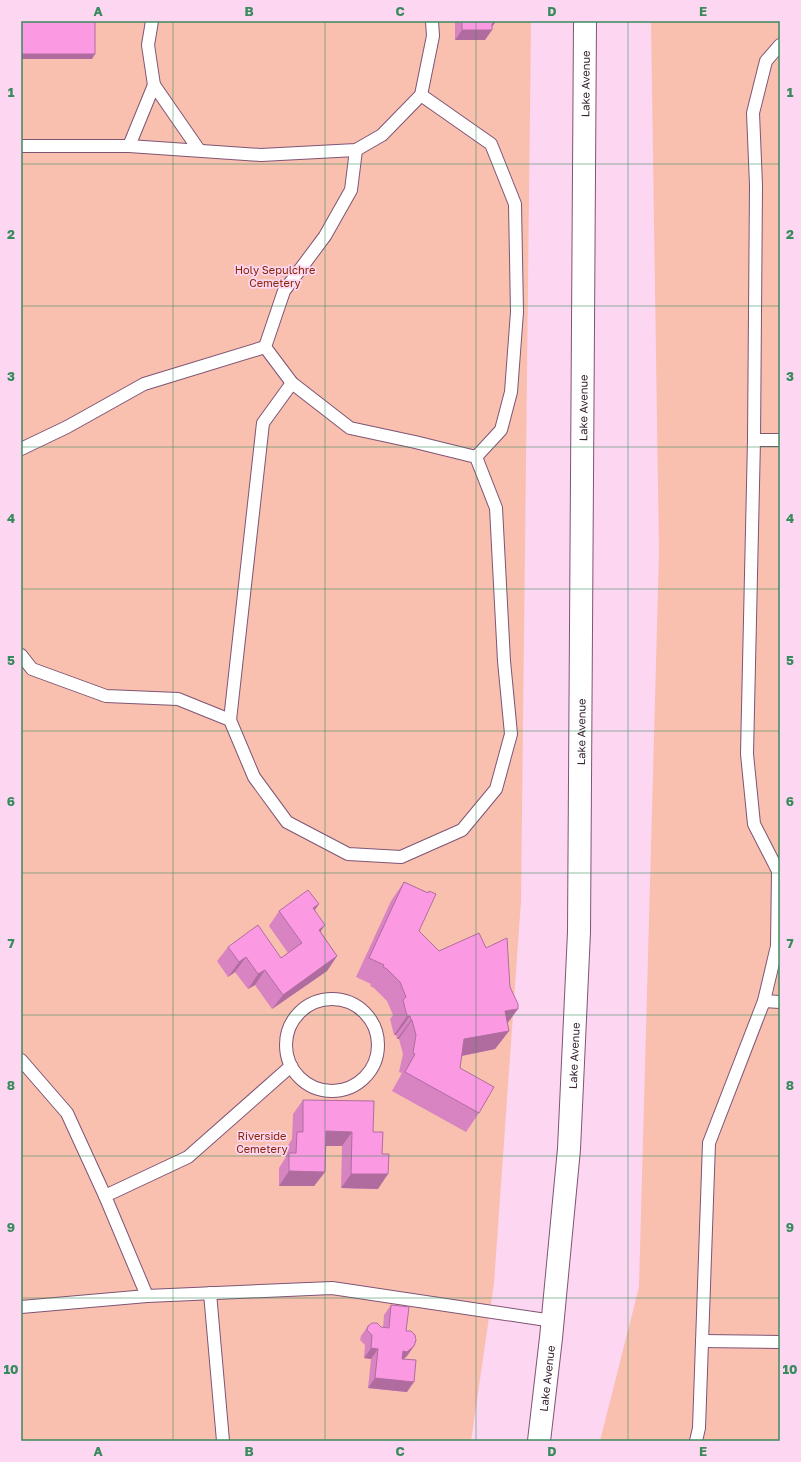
<svg xmlns="http://www.w3.org/2000/svg" width="801" height="1462" viewBox="0 0 801 1462" font-family="'Golos Text',sans-serif">
<rect width="100%" height="100%" fill="#fdd6f2"/>
<g fill="#f9bfaf">
<path d="M21,21H531L521,901L494,1283L471,1441H21Z"/>
<path d="M651,21H780V1441H600L639,1287L659,553Z"/>
</g>
<g fill="none" stroke-linecap="round" stroke-linejoin="round">
<g stroke="#7e5574" stroke-width="14">
<g id="lane">
<path d="M152,21L148,45L154,85L199,150"/>
<path d="M421,95L491,144L515,204L517,312L511,392L501,430L476,457"/>
<path d="M21,146H129L154,85"/>
<path d="M129,146L261,155L356,150L382,135L421,95L433,36L432,21"/>
<path d="M754,440H780"/>
<path d="M21,449L67,427L144,384L265,347"/>
<path d="M21,655L32,669L106,696L178,699L230,720L254,777L287,822L348,854L401,857L462,830L496,789L511,734L504,661L496,508L476,457L415,442L350,428L292,383L265,347L284,291L325,236L351,190L356,150"/>
<path d="M230,720L263,423L292,383"/>
<circle cx="332" cy="1045" r="46"/>
<path d="M764,1001L780,1002"/>
<path d="M21,1060L67,1113L105,1196"/>
<path d="M210,1293L223,1441"/>
<path d="M147,1296L105,1196L188,1157L291,1066"/>
<path d="M21,1307L147,1296L332,1288L553,1321"/>
<path d="M702,1341L780,1342"/>
<path d="M696,1441L699,1428L709,1143L764,1001L777,946L778,871L754,824L747,754L754,440L756,185L753,113L766,61L780,45"/>
</g>
</g>
<g stroke="#7e5574" stroke-width="24">
<g id="primary">
<path id="s1" d="M539,1441L551,1338L569,1149L579,932L585,21"/>
</g>
</g>
<use href="#lane" stroke="#fff" stroke-width="12"/>
<use href="#primary" stroke="#fff" stroke-width="22"/>
</g>
<g fill="#d884c3">
<path d="M455,21H496L492,27L485,40H455Z"/>
<path d="M404,882L428,893L429,891L419,931L507,1024L509,1031L495,1049L462,1056L460,1068L479,1113L466,1132L392,1091L402,1073L399,1072L403,1054L399,1039H397L396,1035H394L390,1019L393,1015L387,1001L374,988L370,986L371,984L356,977L391,901Z"/>
<path d="M319,904L315,910L321,932L337,956L327,971L272,1009L255,985L248,989L235,972L228,977L217,961L228,947L281,958L288,953L269,926L279,911Z"/>
<path d="M303,1100L373,1132L378,1189L341,1188L342,1146H325V1172L314,1186H279V1168L286,1157L287,1147L292,1139L293,1114Z"/>
<path d="M391,1305L414,1346L407,1356L404,1359L407,1392L368,1388L371,1359L364,1358L365,1345L360,1340L361,1336L368,1326L383,1328L384,1315Z"/>
</g>
<g fill="#b06c9f">
<path d="M496,21L490,30H492L485,40H455L462,30Z"/>
<path d="M21,54H95L92,59H21Z"/>
<path d="M319,904L308,919L313,908Z"/>
<path d="M325,925L315,940L319,930Z"/>
<path d="M337,956L327,971L272,1009L283,995Z"/>
<path d="M246,957L235,972L228,977L239,962Z"/>
<path d="M265,970L255,985L248,989L258,974Z"/>
<path d="M518,1009L504,1028L505,1011Z"/>
<path d="M407,1016H410L396,1035H394Z"/>
<path d="M411,1020H412L399,1039H397Z"/>
<path d="M509,1031L495,1049L451,1058L464,1039Z"/>
<path d="M326,1131L352,1132L342,1146H315Z"/>
<path d="M289,1171L325,1172L314,1186H279Z"/>
<path d="M351,1174H388L378,1189L341,1188Z"/>
<path d="M414,1346L407,1356L400,1362L403,1351Z"/>
<path d="M371,1348L378,1349L371,1359L364,1358Z"/>
<path d="M375,1378L414,1382L407,1392L368,1388Z"/>
</g>
<g fill="#fb9ae3" stroke="#b06c9f">
<rect x="21" y="21" width="74" height="33"/>
<path d="M462,21H496L492,24V30H462Z"/>
<path d="M404,882L428,893L429,891L436,894L419,931L439,951L479,933L486,948L507,938L510,987L518,1004V1009L505,1011L509,1031L464,1039L460,1068L494,1087L479,1113L405,1072L415,1054L413,1053L416,1035L412,1020H411L410,1016H407L403,1000L406,997L400,982L387,969L383,967L384,965L369,958Z"/>
<path d="M308,890L319,904L313,908L325,925L319,930L337,956L283,995L265,970L258,974L246,957L239,962L228,947L258,925L281,958L302,943L279,911Z"/>
<path d="M303,1100L374,1101L373,1132H383L382,1154H389L388,1174H351L352,1132L326,1131L325,1172L289,1171V1153H296L297,1132H303Z"/>
<path d="M391,1305L409,1307L406,1331H411L415,1335L416,1340L414,1346L407,1352L403,1351L402,1359L416,1360L414,1382L375,1378L378,1349L371,1348L372,1335L367,1330L368,1326L372,1323H377L381,1327L389,1328Z"/>
</g>
<path fill="none" stroke="#388b5d" stroke-width="1" stroke-opacity="0.55" d="M173,21V1441M325,21V1441M476,21V1441M628,21V1441M21,164H780M21,306H780M21,447H780M21,589H780M21,731H780M21,873H780M21,1015H780M21,1156H780M21,1298H780"/>
<g text-anchor="middle" dominant-baseline="central" stroke-width="3.5" stroke-linejoin="round" paint-order="stroke">
<g font-size="11" fill="#352330" stroke="#fdd6f2">
<text stroke="none"><textPath href="#s1" startOffset="1359">Lake Avenue</textPath></text>
<text stroke="none"><textPath href="#s1" startOffset="1035">Lake Avenue</textPath></text>
<text stroke="none"><textPath href="#s1" startOffset="711">Lake Avenue</textPath></text>
<text stroke="none"><textPath href="#s1" startOffset="387">Lake Avenue</textPath></text>
<text stroke="none"><textPath href="#s1" startOffset="63">Lake Avenue</textPath></text>
</g>
<g font-size="11" fill="#892503" stroke="#fdd6f2">
<text x="275" y="269">Holy Sepulchre<tspan x="275" dy="13">Cemetery</tspan></text>
<text x="262" y="1135">Riverside<tspan x="262" dy="13">Cemetery</tspan></text>
</g>
</g>
<rect width="801" height="1462" fill="none" stroke="#fdd6f2" stroke-width="44"/>
<rect x="22" y="22" width="757" height="1418" fill="none" stroke="#388b5d" stroke-width="1.5"/>
<g font-size="13" text-anchor="middle" font-weight="bold" fill="#388b5d">
<text x="98" y="16">A</text>
<text x="249" y="16">B</text>
<text x="400" y="16">C</text>
<text x="552" y="16">D</text>
<text x="703" y="16">E</text>
<text x="11" y="97">1</text>
<text x="790" y="97">1</text>
<text x="11" y="239">2</text>
<text x="790" y="239">2</text>
<text x="11" y="381">3</text>
<text x="790" y="381">3</text>
<text x="11" y="523">4</text>
<text x="790" y="523">4</text>
<text x="11" y="665">5</text>
<text x="790" y="665">5</text>
<text x="11" y="806">6</text>
<text x="790" y="806">6</text>
<text x="11" y="948">7</text>
<text x="790" y="948">7</text>
<text x="11" y="1090">8</text>
<text x="790" y="1090">8</text>
<text x="11" y="1232">9</text>
<text x="790" y="1232">9</text>
<text x="11" y="1374">10</text>
<text x="790" y="1374">10</text>
<text x="98" y="1456">A</text>
<text x="249" y="1456">B</text>
<text x="400" y="1456">C</text>
<text x="552" y="1456">D</text>
<text x="703" y="1456">E</text>
</g>
</svg>
